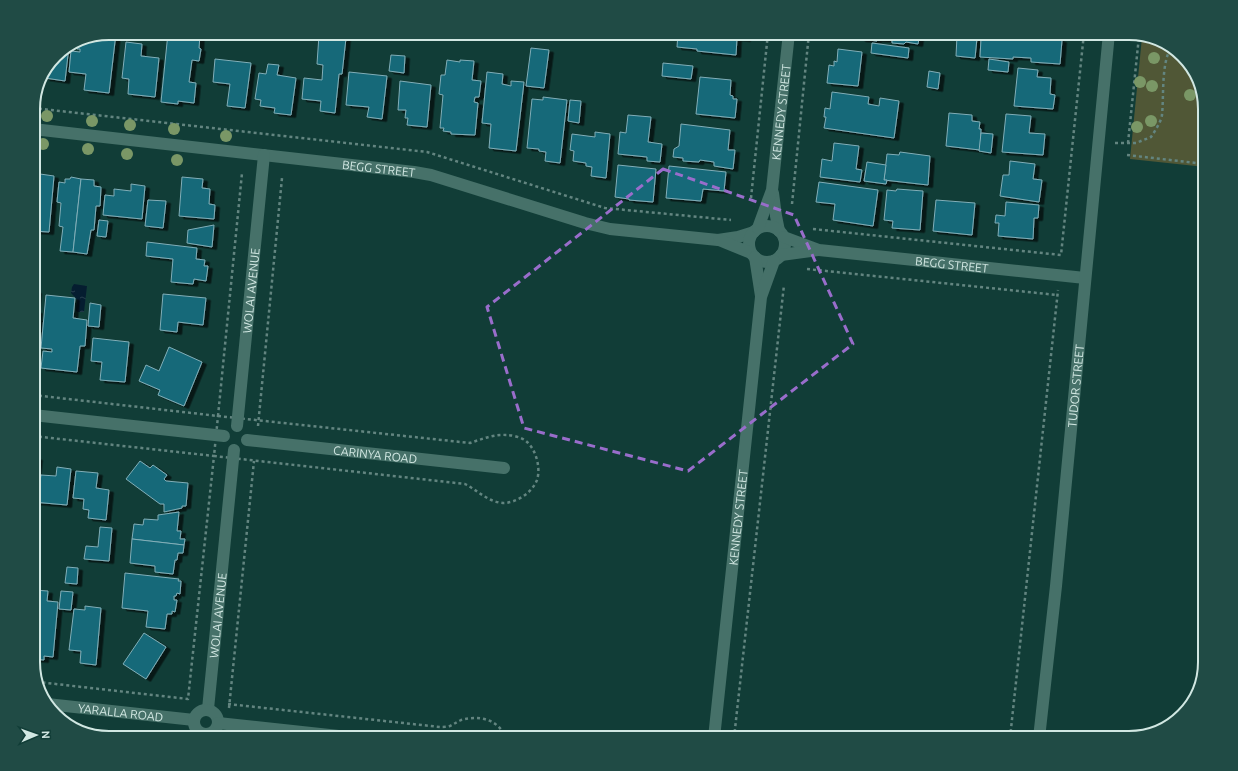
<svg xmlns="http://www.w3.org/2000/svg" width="1238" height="771" viewBox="0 0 1238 771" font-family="Ubuntu,sans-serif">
<defs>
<pattern id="water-ripples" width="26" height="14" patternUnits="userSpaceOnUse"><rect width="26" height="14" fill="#051d30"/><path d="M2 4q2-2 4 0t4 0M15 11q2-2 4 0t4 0" fill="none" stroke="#283e4e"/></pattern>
<filter id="shadow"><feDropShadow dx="4.5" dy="2.5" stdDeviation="0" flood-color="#0009"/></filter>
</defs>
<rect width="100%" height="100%" fill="#113d37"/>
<path fill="#505736" d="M1142,37L1167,43L1195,71L1205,104V167L1130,159Z"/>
<path fill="url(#water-ripples)" d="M74,284L87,286L84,312H78L76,311C76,299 81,303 71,293L72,287Z"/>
<g fill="#126979" stroke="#82aeb8" filter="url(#shadow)">
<path d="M109,33H116L109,93L84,90L86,74L69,72L71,51L80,52V49H77L78,40L80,39Z"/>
<path d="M168,33L200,35L199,48L201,49L199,61L192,60L189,82L196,83L194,103L178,101V104L161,102Z"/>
<path d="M620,33H636V37L620,34Z"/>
<path d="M678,33H746V39L737,38L736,55L697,51V49L677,47Z"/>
<path d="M837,33H920L918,44L906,42L904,44L892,43V40L877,39V41L861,39L858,36L837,34Z"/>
<path d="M984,33H1060L1059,40H1062L1060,64L1031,62V58L1013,57V59L980,57L981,39L983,40Z"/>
<path d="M319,35L346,38L342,74H339L335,113L320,111L321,101L302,99L304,78L322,80L323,65L317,64Z"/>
<path d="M957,36L977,38L975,58L956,56Z"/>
<path d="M126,42L142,44L141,56L159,58L155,97L128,94L129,79L122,78Z"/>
<path d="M872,43L909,48L908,58L871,53Z"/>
<path d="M69,46L65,81L45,78L55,55Z"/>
<path d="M531,48L549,50L544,88L526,86Z"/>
<path d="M838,49L862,52L858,86L827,83L829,65L834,66V61L837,62Z"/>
<path d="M391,55L405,56L404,73L389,71Z"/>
<path d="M215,59L251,63L245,108L227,106L230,84L213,82Z"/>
<path d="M989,59L1009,62L1008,72L988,70Z"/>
<path d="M447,60L460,62V60L474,61L472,80L481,81L479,97H475L474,102L478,103L475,135L451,134V132L443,131L444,128H440L443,95L439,94L441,75H445Z"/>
<path d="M663,63L693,66L691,79L662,76Z"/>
<path d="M268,64L279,65L277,75L296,78L291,115L274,113L275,108L260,106L261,100L255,99L259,73L266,74Z"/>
<path d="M1018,68L1038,70L1037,77L1051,78L1050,94L1055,95L1053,109L1014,106Z"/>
<path d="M929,71L940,73L938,89L927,87Z"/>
<path d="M349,72L387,76L382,119L367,117L369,107L346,105Z"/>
<path d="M487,72L503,74L502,84L511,86V81L524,82L516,151L489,148L491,124L482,123Z"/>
<path d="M700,77L731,80L730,95L733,96V99H737L735,118L696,114Z"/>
<path d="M400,81L431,85L427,127L407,125L408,118H405L406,110H398Z"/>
<path d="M832,92L869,97L868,104L879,106L880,98L899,101L894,138L824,128L826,117H824L825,108L830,109Z"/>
<path d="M543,97L567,100L560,163L545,161L546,152L539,151V149L527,148L532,99L543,100Z"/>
<path d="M570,100L581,101L579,123L568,121Z"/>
<path d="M949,113L972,115V121L980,122L979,129H981L980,150L946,146Z"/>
<path d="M1006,114L1031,116L1029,133L1045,134L1043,155L1002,152Z"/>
<path d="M628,115L651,117L648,142L662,144L660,162L647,161V157L618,154L620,132L626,133Z"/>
<path d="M681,124L730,130L728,150H735L733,169L714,166V162L700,160L699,162L683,161V158L673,157L674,149L679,146Z"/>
<path d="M595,132L610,134L606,178L591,176L592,167L586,166V163L573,161L574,151L570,150L572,134L595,137Z"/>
<path d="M981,133L993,134L991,153L979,151Z"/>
<path d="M834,143L859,146L856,169L862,170L860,182L820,177L822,159L832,161Z"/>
<path d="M900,152L930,156L928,185L884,180L887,154L899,155Z"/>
<path d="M1010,161L1035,164L1033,179L1042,180L1039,202L1000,196L1003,175H1009Z"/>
<path d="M867,162L886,165L884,180H887L886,184L864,181Z"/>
<path d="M618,165L656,169L653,202L629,200V199L615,197Z"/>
<path d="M669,166L726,172L724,191L703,189L701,201L666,198Z"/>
<path d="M33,173L54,176L49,232L33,231Z"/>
<path d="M71,177L81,179L73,252L60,251L63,227L59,226L61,203L57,202L59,182L65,183V179H70Z"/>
<path d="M182,177L203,179L202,188L210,189L209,204L215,205L214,219L179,216Z"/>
<path d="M81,179L94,180V186L101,187L100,206H96L94,230H91L87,254L73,252Z"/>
<path d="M819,182L878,190L873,226L833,220L835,204L816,202Z"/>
<path d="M131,184L145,186L142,219L103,215L105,195L114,196V189L131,191Z"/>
<path d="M897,189L923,191L920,230L892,228L893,221L884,220L887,190L896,191Z"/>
<path d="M148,200L166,201L163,228L145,226Z"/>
<path d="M936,200L975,203L972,235L933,231Z"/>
<path d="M1006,202L1039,205L1038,218H1034L1033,239L998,236L999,223H995L996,215L1005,216Z"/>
<path d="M99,220L108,221L106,237L97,236Z"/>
<path d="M214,225L212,247L187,243L188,230Z"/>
<path d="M147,242L197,248L196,259L205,260L204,266H208L206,281L194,279L193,284L171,282L173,259L146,256Z"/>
<path d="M33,291H37L35,311H38L37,318L39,319L34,370Z"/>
<path d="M163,294L206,298L203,325L178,322L177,332L160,330Z"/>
<path d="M46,295L75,298L73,318L87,320L85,346H80L77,372L41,368L43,351L52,352V349L41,348Z"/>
<path d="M90,303L101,305L99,327L88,326Z"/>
<path d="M93,338L129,342L125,382L100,380L102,362L91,361Z"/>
<path d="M169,347L202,362L184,406L158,395L160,390L139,381L146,365L159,371Z"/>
<path d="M33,457L38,458L36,475H33Z"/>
<path d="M140,461L150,468L153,465L167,475L164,479L166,481L188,483L186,506H182V508L164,512V504H160L126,479Z"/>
<path d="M57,467L71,469L67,505L33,502V480L40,481L41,475L56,476Z"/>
<path d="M76,471L98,473L96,488L109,490L106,520L88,518L89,510L83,509L84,499L73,498Z"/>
<path d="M179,512L177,531H181L180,539H185L184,545L132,539L134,524L143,525L144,519L158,520V515Z"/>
<path d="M100,527L112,528L109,561L84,559L86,546L98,547Z"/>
<path d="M132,539L184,545L183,553H178L177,560H175L173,574L155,572V566L130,563Z"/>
<path d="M67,567L78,568L77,584L65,583Z"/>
<path d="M125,573L179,579L178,581H181L180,594L177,593L176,596H174V600H177L175,612L172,611V614H167L165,629L146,627L148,611L122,608Z"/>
<path d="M33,590L48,591L47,601L58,602L53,657L44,656V660L33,659Z"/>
<path d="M61,591L73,592L71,610L59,609Z"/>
<path d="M85,606L101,608L96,665L80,663L81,651L69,650L74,609L85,610Z"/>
<path d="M144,633L166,647L146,679L123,664Z"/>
</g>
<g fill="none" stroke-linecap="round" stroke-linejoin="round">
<g stroke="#638580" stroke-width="2.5" stroke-dasharray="3 3" stroke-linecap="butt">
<path d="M33,108L427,152L605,208L731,220"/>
<path d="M1115,143H1136L1151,137C1155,131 1161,122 1162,115C1164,95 1161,65 1171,47"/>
<path d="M1128,143L1139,36"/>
<path d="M1127,155L1205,164"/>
<path d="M751,198L768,33"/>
<path d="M792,204L809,33"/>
<path d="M813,229L1061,255L1084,33"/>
<path d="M807,269L1057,295"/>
<path d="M33,395L218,416L242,173"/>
<path d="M218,416L470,443C482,439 494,434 506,435C512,435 521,437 526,441C536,449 541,468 537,480C532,493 516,503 503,503C488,502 477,490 465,484L214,456Z"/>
<path d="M258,426L282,178"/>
<path d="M33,436L214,456L188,699L38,682"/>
<path d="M228,704L440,727C443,727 447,727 450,726C454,724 457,722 461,720C480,715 498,719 506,738"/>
<path d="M229,708L254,461"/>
<path d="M72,728L161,738"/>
<path d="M734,738L784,285"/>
<path d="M1010,738L1058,290"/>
</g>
<g stroke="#467169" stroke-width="12">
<path id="s1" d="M33,129L414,172L431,175L585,223L610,229L718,240L738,237L754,232"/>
<path d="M773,193L776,216L779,231"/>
<circle cx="767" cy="244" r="18"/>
<path id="s2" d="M758,228L772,190L789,33"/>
<path id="s3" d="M784,237L819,250L1085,278"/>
<path d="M719,240L751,253"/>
<path d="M781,255L818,250"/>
<path d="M755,257L761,296"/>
<path d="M33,415L224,436"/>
<path id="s4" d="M237,426L264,155"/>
<path id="s5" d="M247,440L504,468"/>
<path id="s6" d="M47,704L194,720"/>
<path id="s7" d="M208,709L234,450"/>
<circle cx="206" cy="722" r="12"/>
<path d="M218,723L357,738"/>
<path id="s8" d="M714,738L761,297L774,261"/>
<path id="s9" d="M1039,738L1056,586L1109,33"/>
</g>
</g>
<g fill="#7a9766">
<circle cx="1154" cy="58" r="6"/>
<circle cx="1140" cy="82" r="6"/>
<circle cx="1152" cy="86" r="6"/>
<circle cx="1190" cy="95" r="6"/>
<circle cx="47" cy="116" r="6"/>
<circle cx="92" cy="121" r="6"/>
<circle cx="1151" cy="121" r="6"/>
<circle cx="130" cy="125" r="6"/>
<circle cx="1137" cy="127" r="6"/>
<circle cx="174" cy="129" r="6"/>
<circle cx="226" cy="136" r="6"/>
<circle cx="43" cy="144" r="6"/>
<circle cx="88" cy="149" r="6"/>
<circle cx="127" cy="154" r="6"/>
<circle cx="177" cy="160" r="6"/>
</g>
<path fill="none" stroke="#996dcb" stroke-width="3" stroke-dasharray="8 5" stroke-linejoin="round" d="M663,169L794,215L853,344L688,471L524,428L487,307Z"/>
<g text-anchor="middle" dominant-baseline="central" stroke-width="4" stroke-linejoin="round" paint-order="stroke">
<g font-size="12" fill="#d1e7e2" stroke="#113d37">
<text stroke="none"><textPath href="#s2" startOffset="119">KENNEDY STREET</textPath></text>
<text stroke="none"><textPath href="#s1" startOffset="348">BEGG STREET</textPath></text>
<text stroke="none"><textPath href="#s3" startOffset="171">BEGG STREET</textPath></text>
<text stroke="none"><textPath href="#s4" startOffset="136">WOLAI AVENUE</textPath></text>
<text stroke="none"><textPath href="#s9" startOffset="354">TUDOR STREET</textPath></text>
<text stroke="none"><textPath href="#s5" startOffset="129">CARINYA ROAD</textPath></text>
<text stroke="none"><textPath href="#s8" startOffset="222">KENNEDY STREET</textPath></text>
<text stroke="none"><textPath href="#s7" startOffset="94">WOLAI AVENUE</textPath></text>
<text stroke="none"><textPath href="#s6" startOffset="74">YARALLA ROAD</textPath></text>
</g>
</g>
<path d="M0 0H1238V771H0ZM109 40H1129A69 69 0 0 1 1198 109V662A69 69 0 0 1 1129 731H109A69 69 0 0 1 40 662V109A69 69 0 0 1 109 40Z" fill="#204b45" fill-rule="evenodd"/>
<path fill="none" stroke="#d1e7e2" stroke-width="2" d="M109 40H1129A69 69 0 0 1 1198 109V662A69 69 0 0 1 1129 731H109A69 69 0 0 1 40 662V109A69 69 0 0 1 109 40Z"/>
<g transform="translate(36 735) rotate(88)" stroke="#113d37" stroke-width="3" paint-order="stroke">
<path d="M0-3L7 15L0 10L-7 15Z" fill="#d1e7e2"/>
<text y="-6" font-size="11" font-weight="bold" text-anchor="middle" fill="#d1e7e2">N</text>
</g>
</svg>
